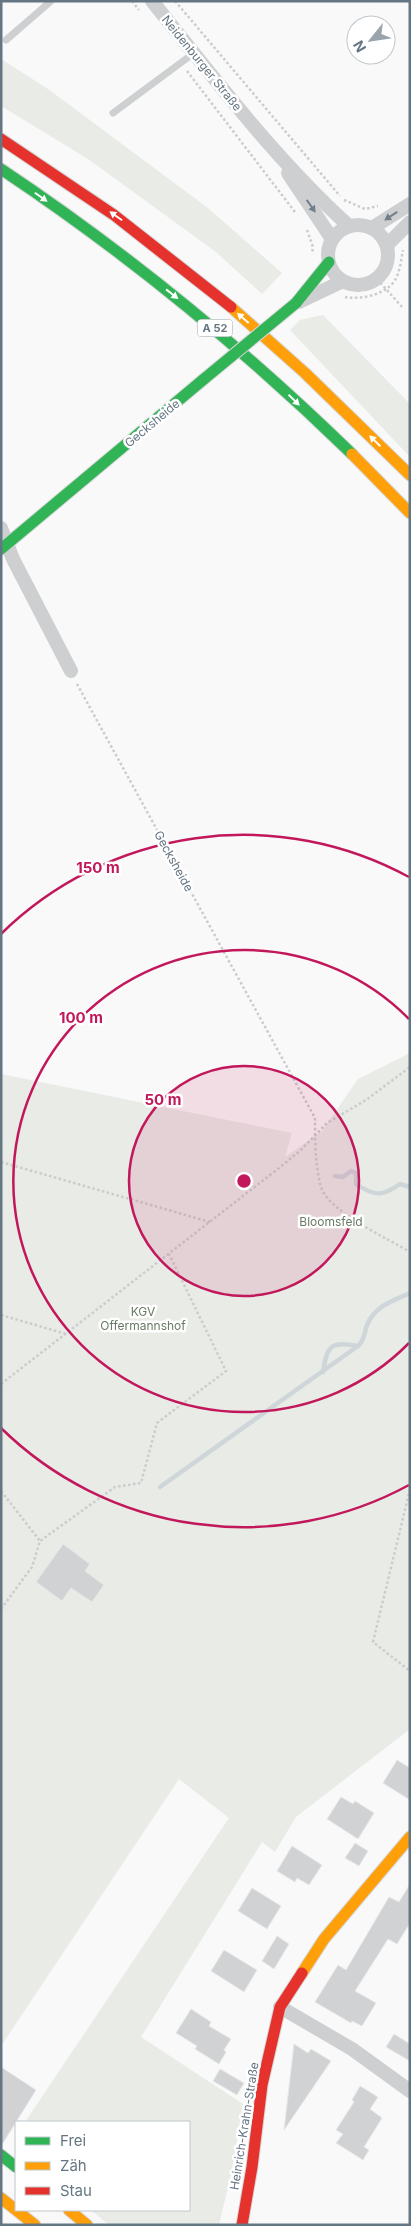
<svg xmlns="http://www.w3.org/2000/svg" width="411" height="2226" viewBox="0 0 411 2226" font-family="Inter,sans-serif">
<rect width="100%" height="100%" fill="#f9f9f9"/>
<g fill="#e8ebe6">
<path d="M1,59L48,89L208,208L282,273L262,294L216,252L88,159L1,106Z"/>
<path d="M323,315L410,404V457L290,330L300,320Z"/>
<path d="M410,1053V1729L296,1817L275,1852L262,1842L141,2037L243,2104L231,2174L219,2225H109L91,2210H189V2122H25L229,1818L179,1779L1,2046V1074L292,1133L285,1157L322,1131L358,1079Z"/>
</g>
<g fill="none" stroke-linecap="round" stroke-linejoin="round">
<g stroke="#ced6d9" stroke-width="4.5">
<path d="M335,1176L343,1177L351,1171L356,1173V1184C374,1196 382,1197 400,1184L410,1187"/>
<path d="M323,1372C327,1345 331,1341 358,1346"/>
<path d="M160,1487L358,1346C365,1340 364,1333 367,1325C376,1305 391,1302 410,1293"/>
</g>
</g>
<g fill="#d0d2d3" stroke="#e8e8e8">
<path d="M63,1544L90,1564L85,1571L104,1585L92,1602L71,1588L62,1601L36,1582Z"/>
<path d="M397,1760L410,1768V1800L383,1783Z"/>
<path d="M341,1797L353,1804L355,1801L374,1813L358,1839L327,1819Z"/>
<path d="M355,1843L368,1851L359,1866L345,1858Z"/>
<path d="M292,1846L322,1865L309,1885L297,1878L295,1882L277,1871Z"/>
<path d="M410,1884V1923L397,1944L388,1939L355,1991L376,2003L362,2026L352,2021L351,2023L315,2002L338,1965L346,1970L389,1897L399,1902Z"/>
<path d="M252,1888L281,1906L267,1929L238,1911Z"/>
<path d="M277,1936L289,1944L274,1969L262,1961Z"/>
<path d="M224,1950L257,1970L244,1992L211,1971Z"/>
<path d="M191,2009L211,2022L209,2026L231,2039L224,2050L226,2052L219,2064L195,2049L197,2046L176,2033Z"/>
<path d="M394,2034L410,2044V2061L386,2047Z"/>
<path d="M294,2044L308,2053L311,2049L331,2061L284,2130Z"/>
<path d="M1,2067L36,2090L3,2143H1Z"/>
<path d="M220,2069L244,2083L237,2095L213,2081Z"/>
<path d="M360,2086L378,2097L370,2109L382,2118L364,2147L369,2150L363,2160L336,2143L343,2134L336,2130L354,2102L352,2100Z"/>
</g>
<g fill="none" stroke-linecap="round" stroke-linejoin="round">
<g stroke="#d5d6d7" stroke-width="13">
<g id="fast">
<path d="M1,169C127,253 243,348 352,454"/>
<path d="M296,303L329,262"/>
<path d="M1,549L204,379"/>
<path d="M1,2155L16,2167"/>
</g>
</g>
<g stroke="#d5d6d7" stroke-width="13">
<g id="slow">
<path d="M231,307L305,373L410,475"/>
<path d="M352,454L410,513"/>
<path d="M302,1973L324,1939L410,1837"/>
<path d="M1,2198L35,2225"/>
<path d="M69,2210L87,2225"/>
</g>
</g>
<g stroke="#d5d6d7" stroke-width="13">
<g id="jam">
<path d="M1,139L114,215L231,307"/>
<path d="M242,2225L252,2167L262,2085L280,2007L302,1973"/>
</g>
</g>
<g stroke="#cbcccd" stroke-width="2.5" stroke-dasharray="2.5 2.5" stroke-linecap="butt">
<path d="M132,1L139,10"/>
<path d="M175,1L340,196"/>
<path d="M187,71L295,212"/>
<path d="M344,200L365,209L378,206"/>
<path d="M307,230L313,247L312,254"/>
<path d="M377,279L402,307"/>
<path d="M345,297C360,300 386,295 395,280C400,272 401,260 403,250"/>
<path d="M77,684L315,1118C315,1139 315,1165 321,1187C329,1212 387,1238 410,1252"/>
<path d="M1,1162L210,1222"/>
<path d="M1,1315L66,1334"/>
<path d="M1,1384L279,1168L301,1150L327,1123L366,1100L410,1067"/>
<path d="M410,1489L373,1642L410,1671"/>
<path d="M1,1491L40,1541"/>
<path d="M1,1609L32,1567L40,1541L115,1487L141,1483L157,1423L226,1371L169,1254"/>
</g>
<g stroke="#cecfd0" stroke-width="7">
<path d="M6,40L51,1"/>
<path d="M113,113L194,53"/>
</g>
<g stroke="#cecfd0" stroke-width="14">
<path d="M152,1C214,78 276,160 349,226"/>
<path d="M288,173L332,239"/>
<circle cx="358" cy="255" r="30"/>
<path d="M372,228L410,204"/>
<path d="M387,245L410,222"/>
<path d="M299,302L343,281"/>
<path d="M1,528L13,559L71,671"/>
<path d="M280,2007L352,2049L410,2091"/>
</g>
<use href="#fast" stroke="#30b455" stroke-width="11"/>
<use href="#slow" stroke="#ff9f0a" stroke-width="11"/>
<use href="#jam" stroke="#e5322d" stroke-width="11"/>
<g stroke="#d5d6d7" stroke-width="13" stroke-linecap="butt">
<path id="fast-bridge" d="M204,379L296,303"/>
</g>
<use href="#fast-bridge" stroke="#30b455" stroke-width="11"/>
</g>
<defs><path id="oneway-solid" d="M-6-.8H1V-3.2L6.5 0L1 3.2V.8H-6Z" transform="scale(1.25)"/></defs>
<g fill="#fff">
<use href="#oneway-solid" transform="translate(41 197) rotate(35)"/>
<use href="#oneway-solid" transform="translate(116 216) rotate(-145)"/>
<use href="#oneway-solid" transform="translate(172 294) rotate(38)"/>
<use href="#oneway-solid" transform="translate(243 318) rotate(-139)"/>
<use href="#oneway-solid" transform="translate(294 400) rotate(44)"/>
<use href="#oneway-solid" transform="translate(375 441) rotate(-136)"/>
</g>
<g fill="#707f8b">
<use href="#oneway-solid" transform="translate(311 206) rotate(55)"/>
<use href="#oneway-solid" transform="translate(391 216) rotate(147)"/>
</g>
<circle cx="244" cy="1181" r="115" fill="#c2185b" fill-opacity=".12"/>
<g fill="none" stroke="#c2185b" stroke-width="2.5">
<circle cx="244" cy="1181" r="115"/>
<path d="M409 1343A231 231 0 1 1 409 1019"/>
<path d="M409 1485A346 346 0 0 1 1 1428M1 934A346 346 0 0 1 409 877"/>
</g>
<g text-anchor="middle" dominant-baseline="central" stroke-width="5" stroke-linejoin="round" paint-order="stroke">
<rect fill="#fff" stroke="#939fa8" stroke-width="1" x="197.5" y="319.5" width="35" height="17" rx="4"/>
<g font-size="11" font-weight="bold" fill="#657683">
<text x="215" y="328">A 52</text>
</g>
<g font-size="12" fill="#657683" stroke="#fff">
<text transform="translate(202 63) rotate(51)">Neidenburger Straße</text>
<text transform="translate(152 423) rotate(-40)">Gecksheide</text>
<text transform="translate(174 861) rotate(61)">Gecksheide</text>
<text transform="translate(244 2126) rotate(-81)">Heinrich-Krahn-Straße</text>
</g>
<g font-size="12" fill="#687a64" stroke="#fff">
<text x="331" y="1221">Bloomsfeld</text>
<text x="143" y="1311">KGV<tspan x="143" dy="14">Offermannshof</tspan></text>
</g>
</g>
<circle cx="244" cy="1181" r="8" fill="#c2185b" stroke="#fff" stroke-width="2.5"/>
<g font-size="15" text-anchor="middle" font-weight="bold" fill="#c2185b" stroke="#fff" stroke-width="5" stroke-linejoin="round" paint-order="stroke">
<text x="98" y="873">150 m</text>
<text x="81" y="1023">100 m</text>
<text x="163" y="1105">50 m</text>
</g>
<rect width="411" height="2226" fill="none" stroke="#657683" stroke-width="5"/>
<rect x="15" y="2121" width="175" height="90" fill="#ffffff" stroke="#c1c8cd"/>
<rect x="25" y="2137" width="25" height="8" fill="#30b455" stroke="#c1c8cd"/>
<text x="60" y="2146" font-size="15" fill="#657683">Frei</text>
<rect x="25" y="2162" width="25" height="8" fill="#ff9f0a" stroke="#c1c8cd"/>
<text x="60" y="2171" font-size="15" fill="#657683">Zäh</text>
<rect x="25" y="2187" width="25" height="8" fill="#e5322d" stroke="#c1c8cd"/>
<text x="60" y="2196" font-size="15" fill="#657683">Stau</text>
<g transform="translate(371 40) rotate(240)"><circle r="24" fill="#ffffff" stroke="#c1c8cd"/>
<path d="M0-4L9 19L0 12L-9 19Z" fill="#99a4ac"/>
<text y="-8" font-size="14" font-weight="bold" text-anchor="middle" fill="#657683">N</text>
</g>
</svg>
